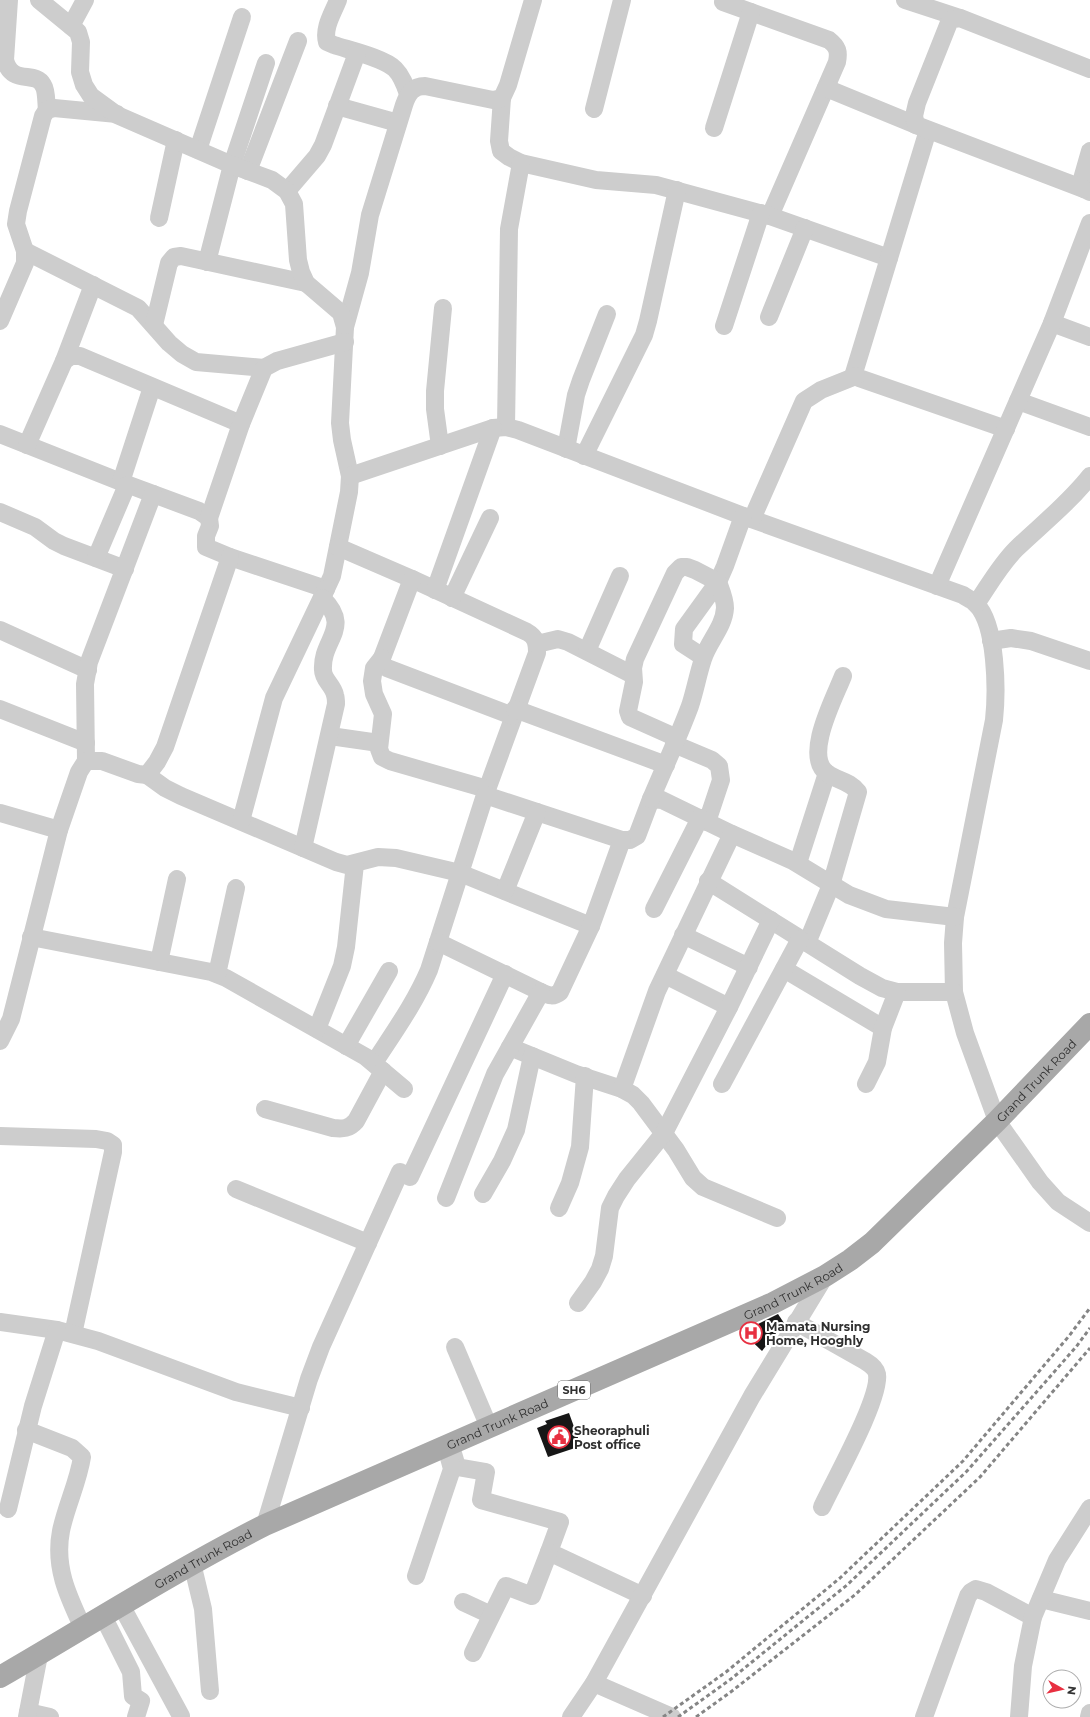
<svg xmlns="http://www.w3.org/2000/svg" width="1090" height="1717" viewBox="0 0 1090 1717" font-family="Montserrat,sans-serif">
<rect width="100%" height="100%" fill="#fff"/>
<g fill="#171717">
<path d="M778,1314L784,1323L762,1351L742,1332Z"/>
<path d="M569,1413L581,1446L548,1457L537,1428L547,1424L545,1421Z"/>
</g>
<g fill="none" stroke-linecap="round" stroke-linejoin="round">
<g stroke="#cdcdcd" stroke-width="18">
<path d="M9,0L5,60C12,86 35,70 43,85C47,91 46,103 47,110"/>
<path d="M338,0C333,13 323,28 327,42L334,45C349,50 384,58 395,69C402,76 405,85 408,94"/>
<path d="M905,0L960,18"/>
<path d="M723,2L829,40C838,47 839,52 837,62L770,216"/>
<path d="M71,26L85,0"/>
<path d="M826,88L916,125"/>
<path d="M502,98L499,141L501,151L509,157L521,163L596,180L656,185L770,216L889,258"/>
<path d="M337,106L398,123"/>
<path d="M594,109L622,0"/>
<path d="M714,128L751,12"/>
<path d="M928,130L854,373L859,378L1006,429"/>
<path d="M198,150L242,17"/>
<path d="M1090,151L1082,179L1084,189L1090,192"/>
<path d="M248,171L298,41"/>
<path d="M1084,189L916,125L914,116L917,103L950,20L960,18L1090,69"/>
<path d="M287,191L317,156L323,145L357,53"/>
<path d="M159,218L176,140"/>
<path d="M25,251L138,308L169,343L182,354L196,362L264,368"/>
<path d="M207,262L232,165L266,63"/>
<path d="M769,317L805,228"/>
<path d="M0,321L25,263V251L16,224L18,211L43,116L47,110L54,108L117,114"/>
<path d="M1052,323L1090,337"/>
<path d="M154,325L169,263L174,257L181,256L306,283"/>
<path d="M724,326L761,213"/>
<path d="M345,327L360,273L370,215L404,105C408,93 413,86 425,86L493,100L502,98L508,85L533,0"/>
<path d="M64,361L93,285"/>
<path d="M1018,401L1090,427"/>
<path d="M506,427L509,229L521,163"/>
<path d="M0,434L121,482L199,511L209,518L210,526L206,536V547L230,557L326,589L332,576L349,492L350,476L342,440L340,423L345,327L341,313L306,283L301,272L298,260L294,204L287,191L272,180L232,165L117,115L91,96L84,85L80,72L81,42L78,32L39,0"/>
<path d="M27,445L64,361L71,356H80L241,424"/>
<path d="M440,446L435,409V391L443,308"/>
<path d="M566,449L576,395L581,380L607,314"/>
<path d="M584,456L644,335L648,321L677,190"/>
<path d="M350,476L493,428L506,427L518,430L743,516L963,595C967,598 973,600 976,604C997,625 997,692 994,720L955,917L953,943L954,992L965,1033L997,1121L1040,1182L1058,1202L1090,1223"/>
<path d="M121,482L152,387"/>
<path d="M0,512L35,527L54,541L64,546L125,569"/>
<path d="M209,518L241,424L264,368L277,361L345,342"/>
<path d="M752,519L804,401L821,390L856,376"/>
<path d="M338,547L412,579L527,632C536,637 537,643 537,653L485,795L429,970C415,1003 394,1032 374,1063"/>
<path d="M96,558L127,485"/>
<path d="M412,579L382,658V664L387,668L513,716"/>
<path d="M937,586L1052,323L1090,223"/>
<path d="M435,590L493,428"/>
<path d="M452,598L490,518"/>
<path d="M976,604C989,585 1000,565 1016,549C1041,525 1068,504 1090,476"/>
<path d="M0,630L88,670"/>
<path d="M991,641L1011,638L1031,641L1090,661"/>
<path d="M537,644L558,639L568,642L633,675"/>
<path d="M587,651L620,576"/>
<path d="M703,657L683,644L684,629L718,582L725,566L743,516"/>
<path d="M382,658L374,668L372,681L374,694L383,714L379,749L382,757L390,761L487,789"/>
<path d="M0,709L86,743"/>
<path d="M515,709L666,765"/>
<path d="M330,736L379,743"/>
<path d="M674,744L712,760L719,766L721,780L707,822"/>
<path d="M86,761L85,684L89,662L153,494"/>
<path d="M147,775L165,788L181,796L336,862L347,865L378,857L396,858L460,873L591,926"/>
<path d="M485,795L622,840H630L637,836L651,799L662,800L732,834L793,861L849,895L886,909L955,917"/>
<path d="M651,799C664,768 678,738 690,706C695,691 698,674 703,659C708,642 724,627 725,608C725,599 721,590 718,582L695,570L687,567H681L675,573L635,659L633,668L634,682L628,711L630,717L677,738"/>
<path d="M0,813L59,830"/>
<path d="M241,821L274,698L326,589"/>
<path d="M303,848L336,704C336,701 336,698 335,695C333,685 323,680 323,670C321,639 353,628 322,598"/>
<path d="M798,863L827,773"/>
<path d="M708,881L860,976L882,988L897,992H954"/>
<path d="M505,891L537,812"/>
<path d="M654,909L700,818"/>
<path d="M683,935L749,967"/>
<path d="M31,937L211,972L226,978L366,1057L404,1089"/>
<path d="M438,942L541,992C549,996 554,997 560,992L591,926L622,840"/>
<path d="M807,943L831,885L858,792C849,780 837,781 827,773C803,756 835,697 843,676"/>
<path d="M159,962L177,879"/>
<path d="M784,969L883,1028"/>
<path d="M217,974L236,888"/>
<path d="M665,975L729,1007"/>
<path d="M317,1029L342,966L346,947L355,864"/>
<path d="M0,1041L11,1019L59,830L79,772L86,761H102L138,774L147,775L157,762L165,747L230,557"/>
<path d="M346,1046L389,971"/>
<path d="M510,1047L576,1074L622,1089L633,1095L641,1103L676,1150L693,1178L703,1187L777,1218"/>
<path d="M722,1084L800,939"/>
<path d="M866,1084L877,1062L883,1028L897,992"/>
<path d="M622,1089L657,991L732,834"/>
<path d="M265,1109L333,1128C343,1129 349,1129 356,1121L383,1071"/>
<path d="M0,1136L96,1139L107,1141L113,1145V1152L73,1334"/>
<path d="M236,1189L368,1243"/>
<path d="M483,1194L502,1161L516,1130L532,1056"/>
<path d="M446,1198L495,1074L541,992"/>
<path d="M559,1208L570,1183L580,1147L585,1076"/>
<path d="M578,1303L593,1282L600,1269L604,1256L610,1208L616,1196L627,1179L664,1133L729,1007L771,920"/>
<path d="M0,1322L57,1330L98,1341L236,1392L301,1408"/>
<path d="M796,1322L865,1361C870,1364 876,1368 877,1374C881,1398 834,1481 822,1507"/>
<path d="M455,1347L489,1427"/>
<path d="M26,1430L72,1448L82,1457C78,1483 66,1506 61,1531C54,1567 68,1596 83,1628"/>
<path d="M450,1443L457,1467L486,1472L481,1500L560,1522L549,1552L643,1596"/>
<path d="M8,1509L33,1406L57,1330"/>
<path d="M265,1525L309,1379L321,1347L400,1172L410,1177L505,974"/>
<path d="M192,1563L203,1609L210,1691"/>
<path d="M416,1576L452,1469L448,1454"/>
<path d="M1041,1599L1090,1611"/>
<path d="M463,1602L491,1615"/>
<path d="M121,1605L181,1716"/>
<path d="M103,1616L131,1672L133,1696L141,1701L136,1717"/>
<path d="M473,1653L506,1586L532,1596L549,1552"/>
<path d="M594,1683L672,1717"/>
<path d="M28,1712L50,1717"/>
<path d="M27,1717L39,1655"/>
<path d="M571,1717L594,1683L752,1396L825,1276"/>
<path d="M924,1717L968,1596L971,1592L976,1589L986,1592L1033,1617"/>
<path d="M1019,1717L1023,1666L1033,1617L1057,1560L1090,1508"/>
<path d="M1089,1717L1090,1713"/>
</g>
<path stroke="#a8a8a8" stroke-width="22" id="s1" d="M0,1677C88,1626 174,1571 265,1525L773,1303L825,1276L850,1260L872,1243L997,1121L1090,1024"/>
<g stroke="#858585" stroke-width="3" stroke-dasharray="4 3" stroke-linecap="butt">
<path d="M663,1717L726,1672L840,1578L963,1461L1069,1336L1090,1308"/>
<path d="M678,1717L731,1679L847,1585L967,1471L1076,1347L1090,1328"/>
<path d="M696,1717L732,1691L856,1594L980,1477L1090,1348"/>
</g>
</g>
<defs>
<g id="hospital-ring" transform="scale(1.15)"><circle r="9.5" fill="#fff" stroke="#e83041" stroke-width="1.5"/><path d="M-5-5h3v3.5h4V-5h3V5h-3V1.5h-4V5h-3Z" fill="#e83041"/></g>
<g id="civic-ring" transform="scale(1.15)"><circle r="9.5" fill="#fff" stroke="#e83041" stroke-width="1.5"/><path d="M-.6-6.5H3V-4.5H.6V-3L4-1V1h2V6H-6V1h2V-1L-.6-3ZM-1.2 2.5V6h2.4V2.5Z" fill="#e83041"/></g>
</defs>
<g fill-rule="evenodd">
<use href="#hospital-ring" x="751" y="1333"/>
<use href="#civic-ring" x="559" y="1437"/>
</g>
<g text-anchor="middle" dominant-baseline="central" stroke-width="4" stroke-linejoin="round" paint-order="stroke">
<rect fill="#fff" stroke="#6e6e6e" stroke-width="1" x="558" y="1381" width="32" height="18" rx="3"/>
<g font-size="11" font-weight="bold" fill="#303030">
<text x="574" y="1390">SH6</text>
</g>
<g font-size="12" fill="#303030" stroke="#fff">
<text stroke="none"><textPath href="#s1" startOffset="1207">Grand Trunk Road</textPath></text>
<text stroke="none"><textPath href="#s1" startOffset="883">Grand Trunk Road</textPath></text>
<text stroke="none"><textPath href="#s1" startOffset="559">Grand Trunk Road</textPath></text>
<text stroke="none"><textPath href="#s1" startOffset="235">Grand Trunk Road</textPath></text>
</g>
<g font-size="12" font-weight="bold" fill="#303030" stroke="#fff" text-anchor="start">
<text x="766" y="1326">Mamata Nursing<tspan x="766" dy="14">Home, Hooghly</tspan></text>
<text x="574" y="1430">Sheoraphuli<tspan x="574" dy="14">Post office</tspan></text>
</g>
</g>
<g transform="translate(1062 1689) rotate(98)"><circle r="19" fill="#ffffff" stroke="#acacac"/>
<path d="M0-3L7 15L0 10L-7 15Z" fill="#e83041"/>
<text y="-6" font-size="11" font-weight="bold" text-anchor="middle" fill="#303030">N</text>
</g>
</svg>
